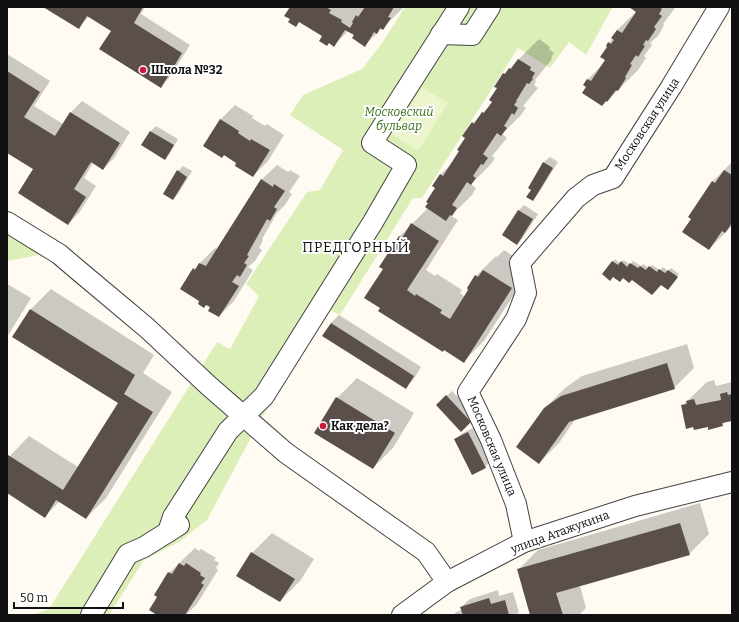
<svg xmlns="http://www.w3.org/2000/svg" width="739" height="622" viewBox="0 0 739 622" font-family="Bitter,serif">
<rect width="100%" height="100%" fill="#fffbf3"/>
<g fill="#dcefb8">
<path d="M405,7L612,8L586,55L569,42L550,68L518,48L422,198H413L340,315L324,307L283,372L289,376L262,417L207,520L179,542L144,560L109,615H33L49,609L217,342L230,349L259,296L246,284L307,192L320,190L343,150L290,115L303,95L362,69L382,43Z"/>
<path d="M7,215L65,250L7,261Z"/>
</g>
<path fill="#ecf5cb" d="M422,87L448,103L418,151L392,134Z"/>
<g fill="#0003">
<path d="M45,7H145L141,14L190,45L169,78L161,86L112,30L89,16L78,28Z"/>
<path d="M291,7H404L365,45L355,35L348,31L334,45L323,36L300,21L296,26L291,19Z"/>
<path d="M632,7H674L675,8L663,24L664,25L658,36L650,43L652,45L644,56L646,58L638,70L607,101L584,85L588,79L605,62L609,43L613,38L617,30L637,11Z"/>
<path d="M539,39L550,47L549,49L554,53L551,58L552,59L535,80L536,81L534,85L538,88L523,106L526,108L521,115L502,134L507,138L492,156L495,158L491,164L471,184L476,188L472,195L451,216L458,220L426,270L435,276L437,274L462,290L460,293L465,297L476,276L496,256L497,257L504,250L531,268L484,341L464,361L381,308L384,269L381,267L400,236L428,208L437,188L433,186L441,174L454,161L467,138L473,123L492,103L504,74Z"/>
<path d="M7,54L50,81L34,106L63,124L71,112L82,101L130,132L114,158L103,169L93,163L84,178L96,186L79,213L68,224L34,169L7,151Z"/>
<path d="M235,105L253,116L252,118L265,126L267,124L284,135L268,161L253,176L238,163L224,155L222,157L220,120Z"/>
<path d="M156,126L178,139L170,153L165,159L142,145L151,131Z"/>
<path d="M550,157L558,162L538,194L533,200L532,189L529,187L544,162Z"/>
<path d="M732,162V226L709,249L692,218L712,182Z"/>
<path d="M277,165L288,172L290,170L300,176L289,192L292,194L285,205L277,213L262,239L263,240L259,248L262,250L255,261L248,267L253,270L234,301L219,316L211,307L201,301L194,269L215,248L218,249L261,180Z"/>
<path d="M183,166L192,171L178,194L173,199L178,171Z"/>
<path d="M524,205L538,214L522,239L517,244L503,235L519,210Z"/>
<path d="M615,259L620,263L624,260L630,265L633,261L641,266L643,264L649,268L652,265L660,270L663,267L668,271L671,268L679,274L670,286L603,274Z"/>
<path d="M7,284L31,298L7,337Z"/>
<path d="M51,289L154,355L143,373L172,392L106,498L86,518L60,501L45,516L7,492V459L29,436L78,467L119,403L14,336L31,309Z"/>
<path d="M339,315L421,367L414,379L406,387L331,323Z"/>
<path d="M687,344L694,368L674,388L576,418L559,443L539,463L544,409L565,388L582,376Z"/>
<path d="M357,378L414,413L393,448L373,468L337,398Z"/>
<path d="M714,380L716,386L732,382V420L726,422L722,425L682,406L707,382Z"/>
<path d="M452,391L476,416L461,430L437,405Z"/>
<path d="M473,428L490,462L485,467L456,439L461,434Z"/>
<path d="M700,503L709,534L689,554L580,586L586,608L579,615H531L518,570L538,550Z"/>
<path d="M272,533L314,559L300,581L280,601L252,553Z"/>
<path d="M195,548L199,551L201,549L216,558L214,560L219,563L216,568L218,570L197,604L186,615H158L159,596L169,573Z"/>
<path d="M498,590L499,596L513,592L519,612L516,615H454L456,612L463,610L461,607L470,599Z"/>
</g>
<g fill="#5a4f4b">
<path d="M43,7H143L134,23L182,53L161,88L99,49L111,31L87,16L79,29Z"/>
<path d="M290,7H326L331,10L329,13L342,20L341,22L350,28L353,23L352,22L356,15L358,17L365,7H394L388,17L391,18L383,30L380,28L377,34L374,32L365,47L352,38L354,35L345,30L334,47L329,43L327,46L319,41L322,36L299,22L296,27L288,22L290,19L284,16Z"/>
<path d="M629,7H659L662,9L659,14L662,16L654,27L656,29L648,41L646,40L643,45L645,46L638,57L636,55L630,64L632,65L625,77L626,78L618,91L616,90L607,102L606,101L602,106L582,93L586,87L583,85L587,79L591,81L605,60L600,57L607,47L606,46L608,42L611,44L614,40L611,38L617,30L622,33L636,12Z"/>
<path d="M518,59L531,67L530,70L535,73L532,78L533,79L529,84L527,83L516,101H517L514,105L518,108L514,115L512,113L504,126L507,128L501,136L497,133L483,154L488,158L483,165L481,164L473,176L476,178L471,185L467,182L452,205L457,208L452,216L450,215L446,221L425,207L428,203L426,202L435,188L432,186L440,174L443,176L459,151L457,150L465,138L462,136L472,122L474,124L482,112L484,113L492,102L489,100L497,88L494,87L503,73L505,74L509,68L511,69Z"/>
<path d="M7,71L40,92L24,117L55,136L70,112L120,143L103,170L91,162L74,189L86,197L68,225L18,193L33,169L7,153Z"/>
<path d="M220,119L239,131L238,133L250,141L251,139L270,150L253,177L235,166L236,163L224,155L222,158L203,146Z"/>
<path d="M150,131L174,145L165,160L141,145Z"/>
<path d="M543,162L553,168L533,201L526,197L531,190L528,188Z"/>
<path d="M177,170L187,177L173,200L163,194Z"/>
<path d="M724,170L732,175V223L725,233L722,231L709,250L682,232L691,219L688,217L712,181L715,183Z"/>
<path d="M261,179L273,187L274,184L285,191L274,207L277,209L270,221L267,219L247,255L249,256L244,263L247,265L240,277L237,275L232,282L239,286L219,317L208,311L210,307L206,305L204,308L198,304L199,301L180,289L193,268L195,270L199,263L206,266Z"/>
<path d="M518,210L533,219L517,245L502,235Z"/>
<path d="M411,223L439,241L407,290L415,296L416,294L442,310L440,313L450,319L468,290L467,288L475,275L478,277L483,270L512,288L464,363L444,350L443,352L378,311L380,308L364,298L383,269L379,267L399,236L402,238Z"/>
<path d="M612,261L618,265L621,261L627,267L630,263L638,268L640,266L646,270L649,266L657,272L659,269L665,273L668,270L678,277L668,290L661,285L652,295L632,280L629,283L623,278L620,282L613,277L610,281L602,274Z"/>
<path d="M30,309L135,375L124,394L153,412L86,519L56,500L45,518L7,493V457L8,455L63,490L118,403L12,337Z"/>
<path d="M331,323L414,376L406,389L322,336Z"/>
<path d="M667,363L675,389L569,422L539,464L516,447L544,408L561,396Z"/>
<path d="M727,392L728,395L732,394V421L722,423L723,426L708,430V427L694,430L693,427L686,429L681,405L687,404L686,401L694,399L696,405L721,400L720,394Z"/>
<path d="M446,395L471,422L461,432L436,405Z"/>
<path d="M336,397L395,433L373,469L314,433Z"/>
<path d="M468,432L486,468L472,475L454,439Z"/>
<path d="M680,523L690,555L556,593L563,615H530L517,569Z"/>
<path d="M251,552L295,579L280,602L236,576Z"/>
<path d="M179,563L184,566L186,563L201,573L200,575L205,578L201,583L204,585L185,615H157L149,610L157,597L154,595L168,572L172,574Z"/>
<path d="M489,598L491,604L505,600L509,615H463L460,607Z"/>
</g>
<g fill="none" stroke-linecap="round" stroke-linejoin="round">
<g stroke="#434343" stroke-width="22">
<g id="minor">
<path d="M441,34L472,35L490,7"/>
<path d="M7,222L59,254L79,271L147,328L209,386L286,453L426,552L447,582"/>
<path d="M168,532L173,517L228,431L264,396L373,222L406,165L372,143L459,7"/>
<path d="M524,542L516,504L491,440L468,392L516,319L526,293L520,263L576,198L593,185L613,178L671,87L719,7"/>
<path d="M91,615L128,554L144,547L179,525"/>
<path d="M402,615L447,582L524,542L635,506L732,482"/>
</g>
</g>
<use href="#minor" stroke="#fff" stroke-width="20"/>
</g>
<g fill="#d0183d" stroke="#fff" stroke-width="1.5">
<circle cx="143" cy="70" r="4"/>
<circle cx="323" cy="426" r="4"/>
</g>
<g text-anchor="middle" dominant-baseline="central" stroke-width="4" stroke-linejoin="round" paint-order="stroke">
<g font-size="12" font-weight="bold" fill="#101010" stroke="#fff" text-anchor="start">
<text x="151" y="70">Школа №32</text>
<text x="331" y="426">Как дела?</text>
</g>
<g font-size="12" font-style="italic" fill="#387018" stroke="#fff">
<text x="399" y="112">Московский<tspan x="399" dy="14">бульвар</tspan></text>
</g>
<g font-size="12" fill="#101010" stroke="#fff">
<text transform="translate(647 124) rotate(-57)">Московская улица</text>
<text transform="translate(492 446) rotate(67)">Московская улица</text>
<text transform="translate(560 532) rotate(-20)">улица Атажукина</text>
</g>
<g font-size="14" letter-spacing="1" fill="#101010" stroke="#fff">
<text x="356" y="247">ПРЕДГОРНЫЙ</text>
</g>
</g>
<rect width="739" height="622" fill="none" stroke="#101010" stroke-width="16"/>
<path d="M14 602v6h109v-6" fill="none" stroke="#101010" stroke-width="2"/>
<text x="20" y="602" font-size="12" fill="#101010" stroke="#ffffff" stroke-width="3" paint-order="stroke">50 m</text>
</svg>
